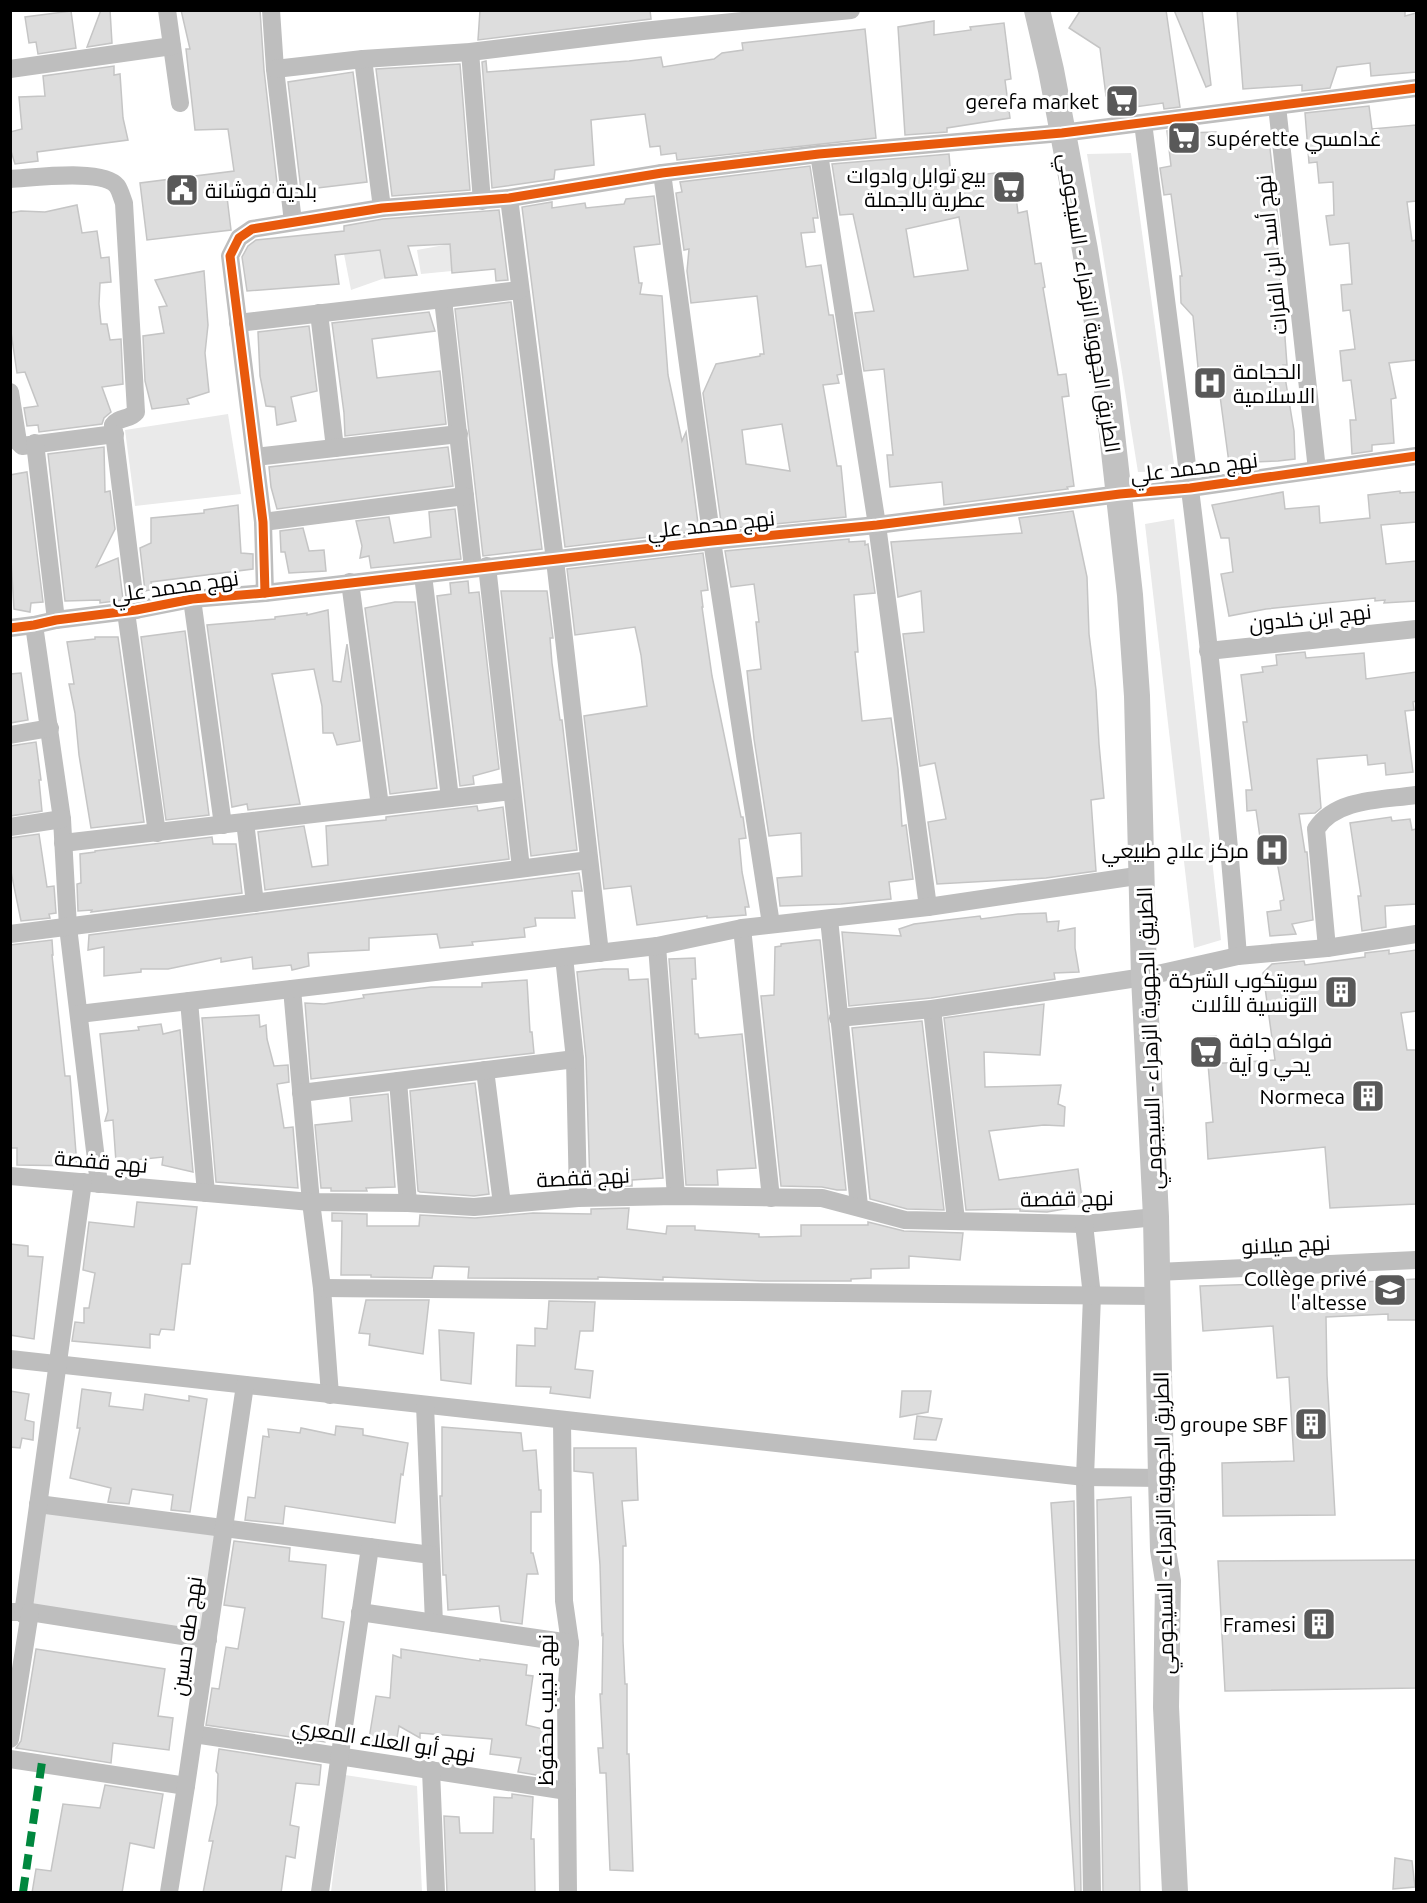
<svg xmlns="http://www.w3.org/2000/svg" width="1427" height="1903" viewBox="0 0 1427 1903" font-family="Ubuntu,Cairo,sans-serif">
<rect width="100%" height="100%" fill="#fff"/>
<g fill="#eaeaea">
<path d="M1131,153L1175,471L1138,472L1087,154Z"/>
<path d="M450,244L452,271L421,274L417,250Z"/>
<path d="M380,250L385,278L351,290L344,254Z"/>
<path d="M228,414L241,494L135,506L125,430Z"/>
<path d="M1174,519L1221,940L1194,948L1145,524Z"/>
<path d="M43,1508L219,1532L205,1635L28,1609Z"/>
<path d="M345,1775L417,1786L422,1892H331Z"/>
</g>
<g fill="#ddd" stroke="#c5c5c5" stroke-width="1.5" fill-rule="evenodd">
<path d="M101,10H110L112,43L87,47Z"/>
<path d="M181,10H260L264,70L278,192L227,197L231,230L147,240L140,183L234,171L228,129L195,130L186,49H190Z"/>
<path d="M480,10H650L651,19L478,40Z"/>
<path d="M1166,10L1180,107L1164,109L1163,103L1120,109L1106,96L1100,48L1069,28L1080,11Z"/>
<path d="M1174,10H1202L1211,85L1206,87Z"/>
<path d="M1237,10H1405V16L1416,13V72L1371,76L1370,63L1337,67L1330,88L1302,91V85L1243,89Z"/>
<path d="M71,11L76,48L38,54L36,42L29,43L25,17Z"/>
<path d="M934,21V35L971,30L970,27L1004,23L1011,79L1005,80L1010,118L947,128V132L905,135L898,27Z"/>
<path d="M865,29L876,138L677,160L676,153L661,155L660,146L650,147L645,114L591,120L594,165L555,170L554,179L492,188L482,62L486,61L487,72L629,61L661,57L663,67L714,59L722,53L743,50L742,43Z"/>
<path d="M460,64L470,190L392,196L376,69Z"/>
<path d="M114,66V75L120,74L123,118L128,140L37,152L38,161L15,164L10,148V132L22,129L19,97L45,96L43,76Z"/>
<path d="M353,72L367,182L301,190L288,82Z"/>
<path d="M1369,106L1372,129L1416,125V201L1407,202L1412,241L1416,240V360L1389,363L1396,398L1391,399L1394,443L1372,445V451L1352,454L1350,420H1356L1351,380L1343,381L1340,351L1355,349L1350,310L1343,311L1341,285L1352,284L1349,243L1330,245L1326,216L1334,215L1333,182L1319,183L1317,162L1309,163L1305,113Z"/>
<path d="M1183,129L1184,133L1216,132L1218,149L1248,146V142L1269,140L1280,236H1277L1281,296H1284L1286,324H1284L1287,365H1283L1294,431L1295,459L1278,461L1229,463L1220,396L1201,398L1193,316L1181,303L1180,276H1182L1171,194L1164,195L1160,168L1171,166L1167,131Z"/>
<path d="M949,154L951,178L1013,171L1018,213L1027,211L1035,264L1041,263L1045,287L1043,288L1058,375L1066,374L1069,396L1062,397L1074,486L1067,487L1068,489L944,505L942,482L890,487L887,455H893L884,369L864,371L855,313L874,311L853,214L840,215L832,164ZM959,217L968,270L914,277L906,229Z"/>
<path d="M810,166L818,218H813L815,232L801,233L806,267L821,265L829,315H833L842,374L837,375L839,383L823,385L837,466H841L846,517L722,529L703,393L716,364L760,356V354H764L757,296L691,303L687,271L689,249L684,250L676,193L682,192L680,182ZM782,424L790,471L746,464L742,430Z"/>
<path d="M654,196L660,244L634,247L639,283H642L640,294L662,296L668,375L682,441L686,432L699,531L565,547L522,207L552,202V208L585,203L586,208L624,204L626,199Z"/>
<path d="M77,205L82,233L97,231L101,258L109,257L111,282L100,283L99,304L101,324H107L110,340L121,339L123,384L102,387L111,412L104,418L102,424L39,432L38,425L27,426L24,408L38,406L25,372L17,373L10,325V213L21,211L45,212Z"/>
<path d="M499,210L508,280L496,281L495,269L452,273L450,244L408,246L417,275L385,278L380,250L335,255L339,284L247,291L242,257L248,246L256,240L344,231V226L383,219Z"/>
<path d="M204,271L208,325L205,353L209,392L187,399L189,404L152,409L145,381L143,336L164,333L159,307L167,306L155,280Z"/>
<path d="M511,302L542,549L483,556L455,309Z"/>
<path d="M429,312L435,331L372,339L377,378L440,371L446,424L345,436L344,413L332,323Z"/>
<path d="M309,326L317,391L291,397L296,421L277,425L275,407L266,406L260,376L258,332Z"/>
<path d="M104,447L105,492L110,491L115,529L96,567L118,558L123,600L100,603V600L65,601L48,454Z"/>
<path d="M448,447L453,486L277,509L271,487L269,467Z"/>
<path d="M27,472L43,602L31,603L30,612L14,609L10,543V475Z"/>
<path d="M1400,491V493L1416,492V522L1381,525L1386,564L1416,561V601L1384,603L1385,600L1375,601V598L1266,609L1229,616L1221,574L1233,572L1229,538H1221L1212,505L1283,492L1285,509L1319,506L1320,523L1370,518L1368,495Z"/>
<path d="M238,505L241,553L253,554V569L151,582L153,589L145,591L140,548L151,543V518L204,513V510Z"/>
<path d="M455,509L461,559L371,568L369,556L360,558L362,546L356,521L389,517L394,543L431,537L429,512Z"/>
<path d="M1073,511L1087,577L1089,634L1096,690L1099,744L1104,798L1091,800L1096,871L1046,878L937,884L928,822L946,819L935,763L920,766L903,634L924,632L921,591L898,597L891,542L1022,533L1019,518Z"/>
<path d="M303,528L309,551L324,550L326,571L289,573L285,552H281L280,531Z"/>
<path d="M849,539V542L865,541V545L868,544L875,593L854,595L858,652H855L862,721L891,718L898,769L902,826L906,825L913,879L889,882L891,899L841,904L780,906L777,878L802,876L801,833L769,836L754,739L747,671L761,669L756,622H759L754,584L731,587L725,551Z"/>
<path d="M703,553L708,590L701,591L703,607H702L712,676L741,817H743L746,838L739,839L742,872L749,907H745L746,915L707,918V916L637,925L631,886L604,889L584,716L647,706L641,655L635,627L575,635L567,569Z"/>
<path d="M468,581L469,593L479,592L499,769L473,776L474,784L460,786L437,596L451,594L450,583Z"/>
<path d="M501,591H547L553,638H550L552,663L560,720H562L577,850L531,856Z"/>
<path d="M395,602H415L437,788L390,794L365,608Z"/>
<path d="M328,610L333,681L341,682L347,644L360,741L337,745L333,733H323L322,706L314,669L272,674L300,804L248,810L247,804L232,807L207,625L275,619V617L307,613V615Z"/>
<path d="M185,631L209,815L166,820L141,637Z"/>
<path d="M95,637H118L144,822L91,828L79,755L75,713L69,684H74L67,642L95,639Z"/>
<path d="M1305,652L1306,658L1364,653L1366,679L1416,672V701L1413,702L1414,710L1405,711L1413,772L1386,775L1385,763L1368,765L1367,755L1317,759L1321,808L1315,813L1299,814L1305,852H1307L1313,920L1292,924L1296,934L1270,936L1267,912L1281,910L1280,901L1284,900L1276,856L1263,858L1256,810L1247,811L1246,790H1252L1243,722H1247L1241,675L1263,672L1262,667L1277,665L1276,655Z"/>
<path d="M21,673L28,720L10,723V674Z"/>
<path d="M36,742L41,780H39L42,811L10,816V746Z"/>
<path d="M477,806L478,811L503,807L509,859L265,890L258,832L304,826L312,867L328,865L326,826L386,820V817Z"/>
<path d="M1391,817L1392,821L1410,819L1412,830L1416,829V904L1385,906L1386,927L1362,931L1358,896H1361L1350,823Z"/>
<path d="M39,834L47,887L54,886L56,913L49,914L50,918L21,921L10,867V838Z"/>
<path d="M212,837L213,844H236L242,893L91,912L92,910L78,911L77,884L81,883L80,854L95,852V851Z"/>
<path d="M579,873L582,891H572L575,918H535L536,926L524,928L525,937L472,942L473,945L440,948L437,934L369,938V950L308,953L309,966L292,970L291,965L253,969L252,957L221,962V958L168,969H141V972L104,976V947L88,950L89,935Z"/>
<path d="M1046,913L1047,922L1059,921L1058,931L1075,928V948L1079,972L1054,973L1055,979L931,998L849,1006L842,932L901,936L899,929L914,924L980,916L981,919L1018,914Z"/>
<path d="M52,940L53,955H52L65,1076H70L77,1166L17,1165V1148H10V945Z"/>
<path d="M816,940H820L846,1190H837L822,1187L781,1186L761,996L774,995L775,947L781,946V944Z"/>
<path d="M1389,950V954L1416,950V1011L1401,1013L1407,1050H1416V1204L1330,1208L1325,1147L1208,1159L1206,1123L1213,1122L1208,1064L1275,1060L1263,973L1272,964L1304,961L1305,965L1365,957V953Z"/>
<path d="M695,958L696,979H692L695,1034H698L699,1038L742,1034L756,1168L717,1170L718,1185H686L669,959Z"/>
<path d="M603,969H628L629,980L648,979L663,1178L632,1180V1186H590L586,1058L577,972Z"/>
<path d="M527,980L530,1032H532L534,1053L311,1079L305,1003L324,1004L364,998L363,995L431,987H482V983Z"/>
<path d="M1044,1004L1040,1055L984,1052L985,1087L1061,1085L1058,1104L1065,1107L1064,1126L1044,1125L989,1131L999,1180L1078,1169L1083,1206L1047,1212L1020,1211V1209L966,1210L944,1018Z"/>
<path d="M259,1015L260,1027L266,1025L267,1039L274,1066L288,1065L289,1082L277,1084L284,1128L293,1127L298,1188L216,1182L202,1018Z"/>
<path d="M922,1021L944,1210L907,1209L870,1199L852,1028Z"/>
<path d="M161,1024L163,1034L180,1030L193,1172L162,1165L163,1157L116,1162L113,1120L105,1121L108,1111L100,1034L139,1030L138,1027Z"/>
<path d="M1216,1036L1217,1058L1196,1059L1195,1037Z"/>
<path d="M475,1083L489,1194L474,1196L420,1192L418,1191L410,1091Z"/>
<path d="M388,1094L395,1187L366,1188L367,1191H331V1188H321L315,1125L352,1121L350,1098Z"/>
<path d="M137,1202L197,1207L190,1264H182L174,1330L161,1329L159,1335L150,1334V1348L72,1341L75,1322L84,1323V1308H89L95,1273L83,1270L89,1222L134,1227Z"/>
<path d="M629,1208L627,1229L666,1234L667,1226H695V1230L759,1234V1237L801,1236V1225H868V1222L904,1231L963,1233L960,1260L909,1256V1268L871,1269V1278L851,1279V1281H763L663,1277V1280L598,1277V1279L468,1278L469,1267L434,1266L432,1278L371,1277V1275H341L342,1221H332V1213L367,1214V1226H419L420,1215L475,1218L533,1213L591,1214V1209Z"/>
<path d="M10,1244L28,1246V1256L43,1257L34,1339L10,1335Z"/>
<path d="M1416,1279V1320H1388V1314L1326,1317L1327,1375L1335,1515L1223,1516L1222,1463L1294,1461L1289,1377L1277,1378L1273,1326L1203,1331L1200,1286L1325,1282V1284Z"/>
<path d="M366,1300H429L423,1354L369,1345L370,1334L359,1333Z"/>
<path d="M549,1301L595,1302L593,1331H580L575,1369L593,1371L590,1398L550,1393L551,1387L516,1386L517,1345L535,1346V1328L547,1329Z"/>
<path d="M439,1330L474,1333L471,1384L441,1380Z"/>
<path d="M82,1389L111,1393L109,1406L143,1410L145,1394L189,1401V1396L207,1399L190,1512L171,1510L173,1495L132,1489L129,1504L108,1502L111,1488L70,1478L80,1428H77Z"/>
<path d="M10,1391L29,1394L25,1420L34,1422L33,1440L22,1438L20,1448L10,1447Z"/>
<path d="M902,1391H931L928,1412L900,1417Z"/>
<path d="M917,1416L942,1419L936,1440L914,1439Z"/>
<path d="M336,1426L363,1429V1435L408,1443L403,1475L401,1474L395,1523L285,1506L283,1524L245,1520L248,1497L255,1498L263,1436L269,1437L268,1429L300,1433L301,1428L335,1435Z"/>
<path d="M442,1427L521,1433L523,1451L536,1450L539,1490H541V1512H531V1553H533L538,1574H527L522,1624L501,1621L499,1606L448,1610L446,1575H443L440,1496H442Z"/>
<path d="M574,1448H636L638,1500L622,1501L626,1546H623V1641L625,1684H627V1754H629L633,1871L610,1870L606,1773H600L598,1748H603L600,1694H602L603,1634L602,1635L600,1565L593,1473L574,1471Z"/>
<path d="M1131,1497L1140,1893H1103L1097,1500Z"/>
<path d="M1074,1501L1081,1892V1893H1075L1051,1503Z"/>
<path d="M234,1541L290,1548L289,1561L326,1565L322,1618L344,1622L325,1742L206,1725L212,1688L219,1689L226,1647L238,1649L245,1608L224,1605Z"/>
<path d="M1416,1560V1688L1225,1691L1218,1561Z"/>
<path d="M36,1649L165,1669L158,1716L173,1718L169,1750L113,1743L111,1763L16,1748L21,1741Z"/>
<path d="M401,1649L480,1661V1659L527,1665L526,1675L533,1676L526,1725L547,1730L548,1773L536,1775L518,1772L521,1758L490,1754L492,1739L420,1733V1738L399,1726L395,1749L368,1745L376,1696L390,1698L393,1655L401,1658Z"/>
<path d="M219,1749L321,1765L319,1785L296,1783L290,1825L299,1827L295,1858L286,1856L281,1893H203L213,1841H209L217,1804L218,1774L216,1771Z"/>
<path d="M105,1785L163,1794L154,1848L130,1843L122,1893H32L36,1869L51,1871L63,1804L100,1808Z"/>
<path d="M512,1794L533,1797L531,1839H534L535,1893H447L444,1816L459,1817L460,1833H493L494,1797L512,1798Z"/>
<path d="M1395,1858L1412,1861L1415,1887L1393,1889Z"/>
</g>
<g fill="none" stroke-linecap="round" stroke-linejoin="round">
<g stroke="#bebebe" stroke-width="18">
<path d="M167,10L180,103"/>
<path d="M271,10L275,69L293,222"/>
<path d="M470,52L482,201"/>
<path d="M363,59L382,208"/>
<path d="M10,69L172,46"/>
<path d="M275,69L363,59L470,52L643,31L851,10"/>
<path d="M1277,106L1317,470"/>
<path d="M1143,123C1179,400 1217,678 1238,956"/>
<path d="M819,154L877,525L928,907"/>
<path d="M662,173L712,541L771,924"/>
<path d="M10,179C33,178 103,168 117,186C120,190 122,198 124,203L136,412C130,420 118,417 113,425L136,610"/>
<path d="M509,198L555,560L600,953"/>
<path d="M443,299L473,568"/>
<path d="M319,313L335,448"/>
<path d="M238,323L520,290"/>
<path d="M10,392L18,442L22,446L115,434"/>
<path d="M35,443L56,620"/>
<path d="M255,457L459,434"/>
<path d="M263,522L465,496"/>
<path d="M487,566L521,868"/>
<path d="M423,575L450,798"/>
<path d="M350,582L380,806"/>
<path d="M265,593L263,522L230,256L239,238L252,229L382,208L509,198L662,173L819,154L1062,133L1416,88"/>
<path d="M192,599L223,825"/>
<path d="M126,612L157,833"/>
<path d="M34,625L62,819L68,927L99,1184"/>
<path d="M10,628L34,625L56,620L136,610L192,599L265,593L712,541L877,525L1120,494L1190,488L1416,456"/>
<path d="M1208,651L1416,629"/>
<path d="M10,735L50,728"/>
<path d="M245,822L255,903"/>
<path d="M10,827L62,819"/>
<path d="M63,843L512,791"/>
<path d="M829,919L859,1206"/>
<path d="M742,928L771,1198"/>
<path d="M10,934L589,860"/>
<path d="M657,946L676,1196"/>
<path d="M1327,948L1316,829C1336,798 1383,800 1416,795"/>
<path d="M564,957L575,1059L578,1198"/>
<path d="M292,989L311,1202L322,1288L330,1395"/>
<path d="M189,1001L206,1193"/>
<path d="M932,1009L956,1220"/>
<path d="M79,1014L657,946L742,928L928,907L1143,875"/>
<path d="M838,1018L932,1009L1144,977L1238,956L1327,948L1416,934"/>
<path d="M485,1070L502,1204"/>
<path d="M398,1081L408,1203"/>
<path d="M301,1093L575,1059"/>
<path d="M10,1176L311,1202L408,1203L474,1207L578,1198L676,1196L822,1198L905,1220L1084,1224L1156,1217"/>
<path d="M1084,1224L1092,1296L1085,1477L1092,1892"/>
<path d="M1157,1272L1416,1260"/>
<path d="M322,1288L1157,1296"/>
<path d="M10,1359L1085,1477L1161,1478"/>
<path d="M425,1405L434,1623"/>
<path d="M562,1420L564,1601L570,1643L566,1696L568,1892"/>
<path d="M38,1504L431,1555"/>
<path d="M11,1612H30L208,1640"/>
<path d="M360,1612L570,1643"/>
<path d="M23,1614L83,1182"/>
<path d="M194,1734L567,1791"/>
<path d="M10,1739L30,1612"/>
<path d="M10,1759L186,1786"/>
<path d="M431,1770L436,1892"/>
<path d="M169,1892L186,1786L245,1385"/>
<path d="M320,1892L370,1547"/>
</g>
<path stroke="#c2c2c2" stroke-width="26" d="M1037,10L1051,70L1085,250L1105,371L1130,595L1137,696L1144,977L1156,1217L1161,1478L1163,1550L1168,1581L1166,1707L1175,1892"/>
<path stroke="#00873e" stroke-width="8" stroke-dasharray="15 8" stroke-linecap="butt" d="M23,1892L42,1762"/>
<g stroke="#fff" stroke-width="13">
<g id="cycleway">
<path d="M265,593L263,522L230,256L239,238L252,229L382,208L509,198L662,173L819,154L1062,133L1416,88"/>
<path d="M10,628L34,625L56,620L136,610L192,599L265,593L712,541L877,525L1120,494L1190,488L1416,456"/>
</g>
</g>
<use href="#cycleway" stroke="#e8590c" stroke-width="9"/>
</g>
<defs>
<g id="supermarket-square" transform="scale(1.725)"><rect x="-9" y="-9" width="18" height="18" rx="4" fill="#595959" stroke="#fff"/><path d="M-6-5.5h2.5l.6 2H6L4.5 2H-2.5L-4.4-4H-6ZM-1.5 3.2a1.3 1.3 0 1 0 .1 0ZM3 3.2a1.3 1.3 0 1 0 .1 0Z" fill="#fff"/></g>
<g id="civic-square" transform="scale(1.725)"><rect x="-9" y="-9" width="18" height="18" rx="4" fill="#595959" stroke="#fff"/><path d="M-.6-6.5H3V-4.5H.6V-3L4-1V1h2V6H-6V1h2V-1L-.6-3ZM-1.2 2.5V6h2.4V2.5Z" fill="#fff"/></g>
<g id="hospital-square" transform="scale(1.725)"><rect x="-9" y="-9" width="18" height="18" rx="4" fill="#595959" stroke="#fff"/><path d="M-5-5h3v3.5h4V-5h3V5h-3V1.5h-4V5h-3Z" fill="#fff"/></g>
<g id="building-square" transform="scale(1.725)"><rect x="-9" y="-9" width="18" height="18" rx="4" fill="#595959" stroke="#fff"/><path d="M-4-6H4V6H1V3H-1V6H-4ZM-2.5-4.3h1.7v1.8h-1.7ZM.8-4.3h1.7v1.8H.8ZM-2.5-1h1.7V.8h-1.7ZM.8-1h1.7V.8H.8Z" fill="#fff"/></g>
<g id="school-square" transform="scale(1.725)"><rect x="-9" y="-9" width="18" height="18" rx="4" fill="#595959" stroke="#fff"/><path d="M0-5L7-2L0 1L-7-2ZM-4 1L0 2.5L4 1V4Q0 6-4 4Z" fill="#fff"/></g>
</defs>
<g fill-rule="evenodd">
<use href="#supermarket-square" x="1122" y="101"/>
<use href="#supermarket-square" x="1184" y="138"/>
<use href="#supermarket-square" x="1009" y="187"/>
<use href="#civic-square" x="182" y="190"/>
<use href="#hospital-square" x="1210" y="383"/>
<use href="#hospital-square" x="1272" y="850"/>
<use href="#building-square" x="1341" y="992"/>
<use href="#supermarket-square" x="1206" y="1052"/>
<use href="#building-square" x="1368" y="1096"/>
<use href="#school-square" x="1390" y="1290"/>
<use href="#building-square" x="1311" y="1424"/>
<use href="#building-square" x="1319" y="1624"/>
</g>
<g text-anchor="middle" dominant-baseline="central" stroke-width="6" stroke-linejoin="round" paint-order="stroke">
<g font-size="21" fill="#000" stroke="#fff" text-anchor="end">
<text x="1099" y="101">gerefa market</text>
<text x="1207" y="138" text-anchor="start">supérette غدامسي</text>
<text x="986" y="175">بيع توابل وادوات<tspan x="986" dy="24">عطرية بالجملة</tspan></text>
<text x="205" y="190" text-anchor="start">بلدية فوشانة</text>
<text x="1233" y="371" text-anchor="start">الحجامة<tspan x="1233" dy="24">الاسلامية</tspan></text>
<text x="1249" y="850">مركز علاج طبيعي</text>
<text x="1318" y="980">سويتكوب الشركة<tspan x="1318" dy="24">التونسية للألات</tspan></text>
<text x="1229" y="1040" text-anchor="start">فواكه جافة<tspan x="1229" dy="24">يحي و آية</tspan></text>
<text x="1345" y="1096">Normeca</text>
<text x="1367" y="1278">Collège privé<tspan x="1367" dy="24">l'altesse</tspan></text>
<text x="1288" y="1424">groupe SBF</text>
<text x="1296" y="1624">Framesi</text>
</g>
<g font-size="21" fill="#000" stroke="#fff">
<text transform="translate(1271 255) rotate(-96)">نهج أسد ابن الفرات</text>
<text transform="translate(1090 303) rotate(81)">الطريق الجهوية الزهراء - السيجومي</text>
<text transform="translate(1194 467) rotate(-7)">نهج محمد علي</text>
<text transform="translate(711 524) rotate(-6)">نهج محمد علي</text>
<text transform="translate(175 586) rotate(-8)">نهج محمد علي</text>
<text transform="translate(1310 617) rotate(-6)">نهج ابن خلدون</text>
<text transform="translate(1149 1038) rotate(-92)">الطريق الجهوية الزهراء - السيجومي</text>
<text transform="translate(101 1161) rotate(5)">نهج قفصة</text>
<text transform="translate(583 1177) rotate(-3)">نهج قفصة</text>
<text transform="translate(1067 1198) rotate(-1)">نهج قفصة</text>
<text transform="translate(1286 1244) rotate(-3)">نهج ميلانو</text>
<text transform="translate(1163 1523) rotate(-91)">الطريق الجهوية الزهراء - السيجومي</text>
<text transform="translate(186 1636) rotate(-82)">نهج طه حسين</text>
<text transform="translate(545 1710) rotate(-90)">نهج نجيب محفوظ</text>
<text transform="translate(384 1740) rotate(9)">نهج أبو العلاء المعري</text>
</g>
</g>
<rect width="1427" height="1903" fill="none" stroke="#000000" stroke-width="24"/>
</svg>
